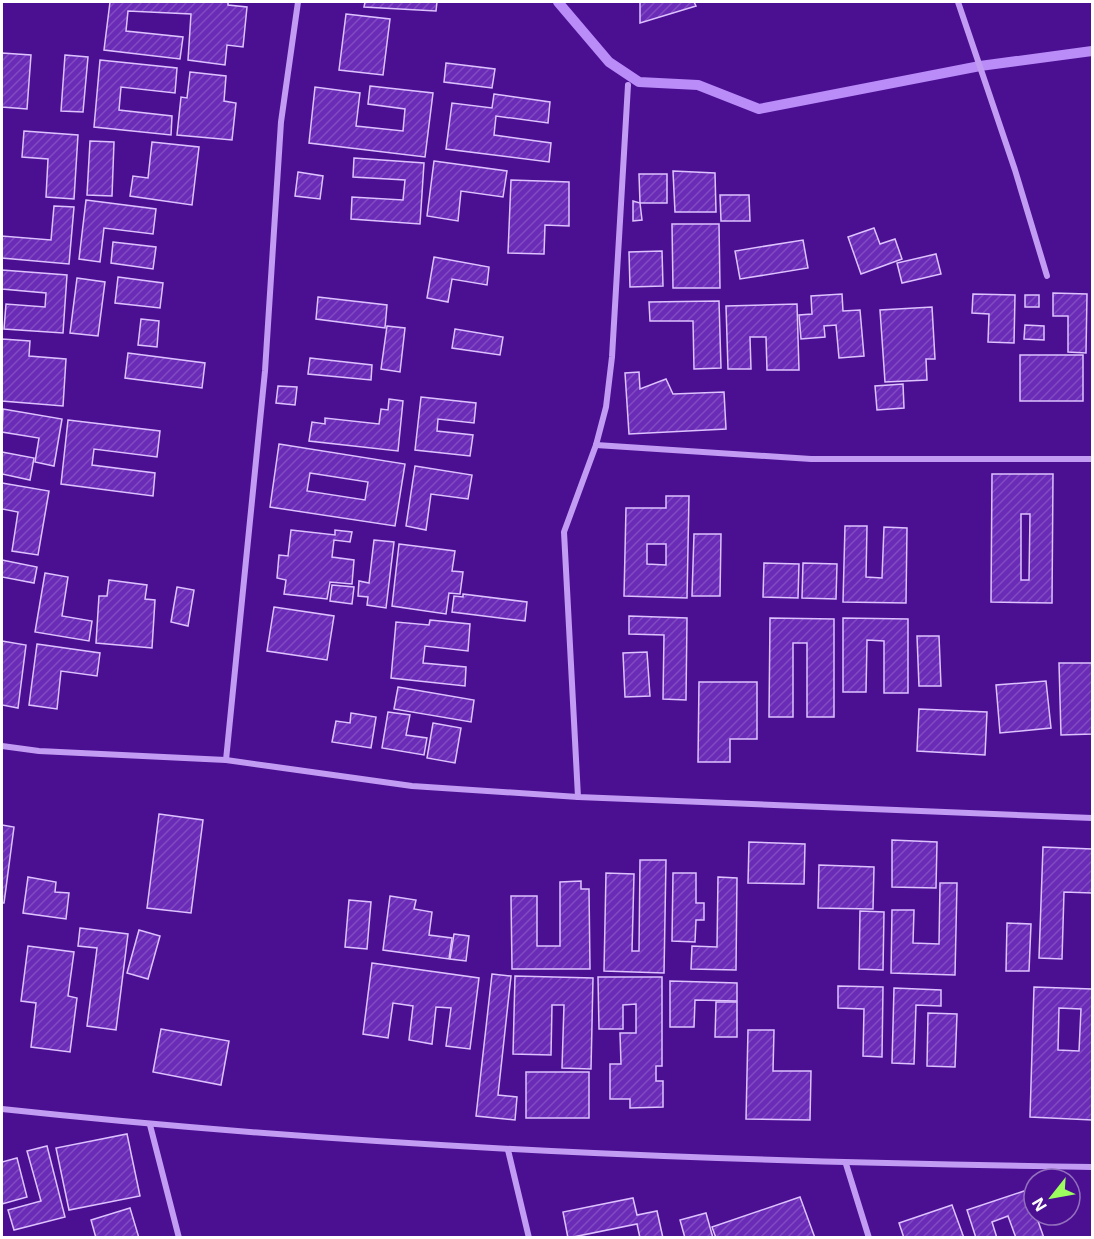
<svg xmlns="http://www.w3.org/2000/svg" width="1094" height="1239" viewBox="0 0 1094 1239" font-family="Inter,sans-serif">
<defs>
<pattern id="building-hatch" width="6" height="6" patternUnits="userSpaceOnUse" patternTransform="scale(1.5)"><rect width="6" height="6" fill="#6a2bb6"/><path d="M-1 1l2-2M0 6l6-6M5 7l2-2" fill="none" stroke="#804bc1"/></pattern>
</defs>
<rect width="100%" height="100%" fill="#4b1092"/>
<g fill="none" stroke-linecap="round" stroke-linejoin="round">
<path stroke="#ba8cf7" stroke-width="10" d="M558,2L609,62L639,82L698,85L759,109L980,66L1092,51"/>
</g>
<g fill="url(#building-hatch)" stroke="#ddc2fe" stroke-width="1.5" fill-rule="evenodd">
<path d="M110,2H228V5L247,7L243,47L227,45L225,65L188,60L191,14L128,11L126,31L183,37L180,59L104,50Z"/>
<path d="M365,2H437L436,11L364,7Z"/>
<path d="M640,2H694L696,6L640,23Z"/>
<path d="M346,14L390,19L383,75L339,70Z"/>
<path d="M2,53L31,55L27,109L2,107Z"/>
<path d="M65,55L88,57L83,112L61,111Z"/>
<path d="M100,60L177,68L175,93L121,87L119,110L172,116L171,135L94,127Z"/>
<path d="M446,63L495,69L492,88L444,82Z"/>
<path d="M190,72L226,76L224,101L236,103L232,140L177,135L181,97L187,98Z"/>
<path d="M370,86L433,93L425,157L309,143L315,87L360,93L356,126L403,131L405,109L368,104Z"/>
<path d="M494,94L550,102L548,123L496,116L494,135L551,143L549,162L446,149L452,103L492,108Z"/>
<path d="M24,131L78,135L74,199L46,197L48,159L22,157Z"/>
<path d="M90,141L114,142L112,196L87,195Z"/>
<path d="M152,142L199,147L192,205L130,196L133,176L148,178Z"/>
<path d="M354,158L424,163L420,224L351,219L352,197L403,200L405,180L353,177Z"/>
<path d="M434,161L507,171L503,197L461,191L458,221L427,216Z"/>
<path d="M673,171L715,173L716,212H675Z"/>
<path d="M298,172L323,176L320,199L295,196Z"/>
<path d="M639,174H667V203H640Z"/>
<path d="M511,180L569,182V226L545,225L544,254L508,253Z"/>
<path d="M720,195H749L750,221H721Z"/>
<path d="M86,200L156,209L153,234L104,228L100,262L79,259Z"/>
<path d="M633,201L640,203L642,220L633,221Z"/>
<path d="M54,206L74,207L69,264L2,258V236L51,240Z"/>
<path d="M672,224H719L720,288H673Z"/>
<path d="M874,228L880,244L895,239L902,259L861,274L848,237Z"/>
<path d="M803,240L808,268L740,279L735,251Z"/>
<path d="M113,242L156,247L153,269L111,263Z"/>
<path d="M662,251L663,286L630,287L629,252Z"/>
<path d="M936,254L941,274L902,283L897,263Z"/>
<path d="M434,257L489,267L487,285L452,279L448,302L427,298Z"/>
<path d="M2,270L67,275L63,333L4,329L6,304L45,307L46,293L2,289Z"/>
<path d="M118,277L163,283L160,308L115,303Z"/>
<path d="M77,278L105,282L98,336L70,333Z"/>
<path d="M1053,293L1087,294L1086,353L1068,352V316H1053Z"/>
<path d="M842,294L843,311L860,310L864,356L839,358L836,325L824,326L825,337L801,339L799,315L812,314L811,296Z"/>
<path d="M973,294L1015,295L1014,343L988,342L989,314L972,313Z"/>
<rect x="1025" y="295" width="14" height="12"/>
<path d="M318,297L387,305L385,328L316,319Z"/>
<path d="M719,301L721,368L694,369L693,321H650L649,302Z"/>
<path d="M797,304L799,370H767L766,337H750L751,369H728L726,306Z"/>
<path d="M932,307L935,359H926L927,380L885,382L880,310Z"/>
<path d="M141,319L159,321L157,347L138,345Z"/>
<path d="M1025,325L1044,326V340L1024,339Z"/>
<path d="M387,326L405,328L400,372L381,369Z"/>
<path d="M455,329L503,337L500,355L452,348Z"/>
<path d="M2,339L30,341L29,356L66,359L63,406L2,401Z"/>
<path d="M128,353L205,363L202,388L125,378Z"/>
<rect x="1020" y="355" width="63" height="46"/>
<path d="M310,358L372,365L371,380L308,374Z"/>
<path d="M639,372L640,389L666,379L673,394L724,392L726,429L629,434L625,373Z"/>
<path d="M903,384L904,408L877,410L875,386Z"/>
<path d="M278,386L297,387L295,405L276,403Z"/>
<path d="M421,397L476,403L474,423L438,419L437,431L473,435L470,456L415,450Z"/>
<path d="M389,399L403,401L398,451L309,441L312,422L325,424V418L379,424L381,409L388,410Z"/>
<path d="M3,409L62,419L54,466L35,462L39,438L2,432Z"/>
<path d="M68,420L160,431L157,457L94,449L92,465L155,473L153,496L61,484Z"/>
<path d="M279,444L405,464L395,526L270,507ZM310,473L368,482L365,500L307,491Z"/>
<path d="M2,452L34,458L30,480L2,474Z"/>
<path d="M415,466L472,475L468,499L431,494L426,530L406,526Z"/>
<path d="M992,474H1053L1052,603L991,602ZM1021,514H1030L1029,580H1021Z"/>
<path d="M2,483L49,491L38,555L12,551L18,512L2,509Z"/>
<path d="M666,496H689L687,598L624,596L626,508H666ZM647,544H666V565L647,564Z"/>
<path d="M845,526H867L866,577L882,578L884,527L907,528L906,603L843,602Z"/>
<path d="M291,530L335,535V530L352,532L350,542L334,540L332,557L354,560L352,584L330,582L327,599L284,594L286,580L277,578L279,555L288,556Z"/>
<path d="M694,534H721L720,596H692Z"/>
<path d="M374,540L394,542L386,608L367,605L368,597L358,596L359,581L369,583Z"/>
<path d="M399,544L455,551L452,571L463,572L460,594L449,593L446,614L392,606Z"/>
<path d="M2,560L37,567L34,583L2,577Z"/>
<path d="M764,563L799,564L798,598L763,597Z"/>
<path d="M803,563L837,564L836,599L802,598Z"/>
<path d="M45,573L68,577L62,616L92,621L89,641L35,632Z"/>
<path d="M109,580L147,585L145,599L155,600L152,648L96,643L99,596H107Z"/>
<path d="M332,585L354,587L352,604L330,601Z"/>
<path d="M177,587L194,590L188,626L171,622Z"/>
<path d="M463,594L527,602L525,621L452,612L454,596L463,597Z"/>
<path d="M274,607L334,616L327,660L267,651Z"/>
<path d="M629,616L687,618L686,700L663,699L664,635L629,634Z"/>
<path d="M770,618L834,619V717H807V643H793V717H769Z"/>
<path d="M843,618L908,619V693H884V641L867,640L866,692H843Z"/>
<path d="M430,620L470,624L468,651L425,646L423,663L466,667L465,686L391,678L396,622L429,625Z"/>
<path d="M917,636H939L941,686H919Z"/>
<path d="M2,641L26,645L18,708L2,705Z"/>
<path d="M37,644L100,653L97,676L61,671L57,709L29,705Z"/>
<path d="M647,652L650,696L625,697L623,653Z"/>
<path d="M1059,663H1092V734L1061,735Z"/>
<path d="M1046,681L1051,728L1000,733L996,685Z"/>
<path d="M699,682H757V739H730V762H698Z"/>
<path d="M398,687L474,700L471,722L394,709Z"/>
<path d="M919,709L987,712L985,755L917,751Z"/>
<path d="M388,712L410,715L406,735L427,738L424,755L382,748Z"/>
<path d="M351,713L376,717L371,748L332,742L336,721L350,723Z"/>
<path d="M433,723L461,728L455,763L427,758Z"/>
<path d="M159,814L203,820L191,913L147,908Z"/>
<path d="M2,825L14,827L4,903H2Z"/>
<path d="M892,840L937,842L936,888L892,887Z"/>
<path d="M749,842L805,844L804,884L748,883Z"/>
<path d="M1043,847L1092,849V893L1064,892L1062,959L1039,958Z"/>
<path d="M640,860H666L664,973L604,971L606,873L634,874L632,951H639Z"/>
<path d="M819,865L874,867L873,909L818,908Z"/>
<path d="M673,873H696V903H704V920H696L695,942L672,941Z"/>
<path d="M28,877L56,882L55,892L69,893L66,919L23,913Z"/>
<path d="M718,877L737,878L736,970L691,969L692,946L717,947Z"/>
<path d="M581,881V889H589L590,969H512L511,896H537V946H560V882Z"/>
<path d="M940,883H957L955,975L891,973L892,910H914L913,943L939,944Z"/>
<path d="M390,896L416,900L414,909L432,912L429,935L452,938L449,959L383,950Z"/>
<path d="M349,900L371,902L367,949L345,947Z"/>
<path d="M860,911L884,912L883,970L859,969Z"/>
<path d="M1007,923L1031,924L1029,971H1006Z"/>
<path d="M80,928L128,934L116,1030L87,1026L97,948L78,946Z"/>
<path d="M139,930L160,936L148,979L127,973Z"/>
<path d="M454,934L469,936L466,961L450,959Z"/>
<path d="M28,946L74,952L68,996L77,998L70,1052L31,1047L36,1003L21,1001Z"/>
<path d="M372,963L479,978L470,1049L446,1046L451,1008L436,1007L432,1044L409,1040L413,1006L393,1003L388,1038L363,1034Z"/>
<path d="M492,974L511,976L498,1095L517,1097L515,1120L476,1116Z"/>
<path d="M515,976L593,978L591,1069L562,1068L564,1005H552L551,1055L513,1054Z"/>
<path d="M598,977H662V1066H656V1081H663V1107L630,1108V1099H610V1064H621L620,1033H636V1004L623,1005V1029H599Z"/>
<path d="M670,981L737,983V1001L695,1000L694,1027H670Z"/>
<path d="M838,986L883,987L882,1057L863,1056L864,1009L838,1008Z"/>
<path d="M1034,987L1092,989V1120L1030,1117ZM1059,1008L1081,1009L1079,1051L1058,1050Z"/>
<path d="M894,988L941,990V1006L916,1005L914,1064L892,1063Z"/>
<path d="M716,1002H737V1037H715Z"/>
<path d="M928,1013L957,1014L955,1067L927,1066Z"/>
<path d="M161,1029L229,1041L221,1085L153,1072Z"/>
<path d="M748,1030H774L773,1071H811L810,1120L746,1119Z"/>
<rect x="526" y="1072" width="63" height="46"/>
<path d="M127,1134L140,1196L69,1210L56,1148Z"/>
<path d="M47,1146L65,1217L14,1230L8,1210L41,1201L27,1151Z"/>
<path d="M17,1158L27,1197L2,1204V1162Z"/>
<path d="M1027,1190L1044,1238H1016L1008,1216L992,1222L997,1238H976L967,1210Z"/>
<path d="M800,1197L815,1238H716L712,1227Z"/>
<path d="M633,1198L637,1215L657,1211L663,1238H640L637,1224L568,1238L563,1212Z"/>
<path d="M952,1205L964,1238H904L899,1223Z"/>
<path d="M130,1208L139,1238H96L91,1220Z"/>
<path d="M706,1213L713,1238H685L680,1220Z"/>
</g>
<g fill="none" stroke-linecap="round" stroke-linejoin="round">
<g stroke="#c29bf3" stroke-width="6">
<path d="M958,2L1015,170L1047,276"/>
<path d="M596,445L811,459H1092"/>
<path d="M2,746L39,751L226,760L412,786L578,797L1092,818"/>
<path d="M226,760L265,371L281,122L298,2"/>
<path d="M578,797L564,532L596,445L606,407L612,357L628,85"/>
<path d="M2,1109C364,1148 728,1162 1092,1167"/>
<path d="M150,1125L179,1238"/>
<path d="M508,1150L529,1238"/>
<path d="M846,1164L869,1238"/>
</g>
</g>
<rect width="1094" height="1239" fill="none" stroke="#ffffff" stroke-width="6"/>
<g transform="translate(1052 1197) rotate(239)"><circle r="28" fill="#4b1092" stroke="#9370be" stroke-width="1.5"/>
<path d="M0-4.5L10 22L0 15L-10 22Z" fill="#9dff5d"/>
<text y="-9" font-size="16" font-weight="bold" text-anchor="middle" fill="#ffffff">N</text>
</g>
</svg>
